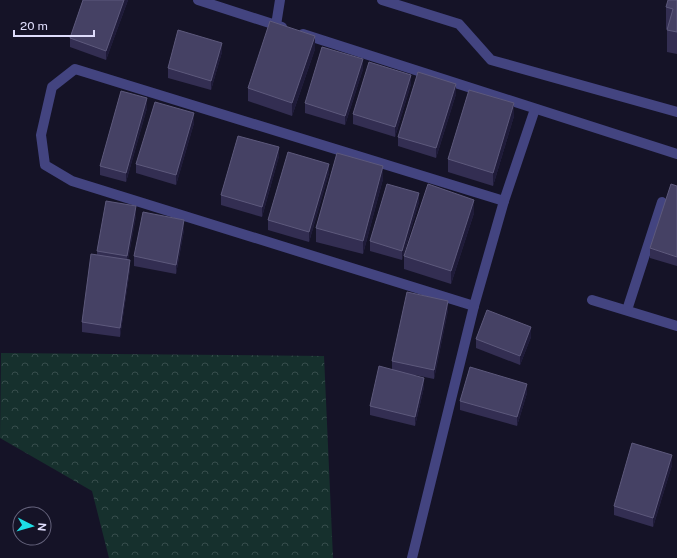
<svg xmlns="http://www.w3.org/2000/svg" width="677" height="558" viewBox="0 0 677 558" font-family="'Public Sans',sans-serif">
<defs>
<pattern id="park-crowns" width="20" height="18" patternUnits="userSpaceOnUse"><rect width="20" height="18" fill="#16302d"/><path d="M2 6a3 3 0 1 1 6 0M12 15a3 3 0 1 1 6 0" fill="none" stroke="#374d4c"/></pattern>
</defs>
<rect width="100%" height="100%" fill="#151327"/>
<path fill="url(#park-crowns)" d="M1,353L324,356L333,558H109L92,491L0,438Z"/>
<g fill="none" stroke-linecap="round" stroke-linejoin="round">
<g stroke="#434480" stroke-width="10">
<path d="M198,0L282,27"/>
<path d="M382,0L459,24L491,60L677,112"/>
<path d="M276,25L280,0"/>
<path d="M303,34L677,154"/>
<path d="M592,300L677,326"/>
<path d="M474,306L72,181L45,165L41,135L52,87L75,69L504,201"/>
<path d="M627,310L662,202"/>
<path d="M412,558L474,306L504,201L535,109"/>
</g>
</g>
<g fill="#332e52">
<path d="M83,0H128L106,60L70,47V38Z"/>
<path d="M677,0V54L667,52V29H666V7Z"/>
<path d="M315,49L292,116L248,101V88Z"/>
<path d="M222,52L211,90L168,78V68Z"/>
<path d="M363,69L345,125L305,113V103Z"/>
<path d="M411,84L395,137L353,124V114Z"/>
<path d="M456,94L436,158L398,146V137Z"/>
<path d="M147,108L126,182L100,175V166Z"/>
<path d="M514,116L493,186L448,172V159Z"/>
<path d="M194,123L176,185L136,173V164Z"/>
<path d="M279,156L262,217L221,205V195Z"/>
<path d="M329,173L309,242L268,230V220Z"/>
<path d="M383,179L363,254L316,242V228Z"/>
<path d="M677,186V266L650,258V248Z"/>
<path d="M419,202L402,260L370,251V241Z"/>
<path d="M474,213L451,284L404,269V256Z"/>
<path d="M136,216L128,259L130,269L120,337L82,332V322L97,255V251Z"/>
<path d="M184,230L176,274L134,266V256Z"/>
<path d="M448,310L434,379L415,375L424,387L415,426L370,415V406L392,370V361Z"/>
<path d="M531,337L520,365L476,348V339Z"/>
<path d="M527,393L517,426L460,410V401Z"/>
<path d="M672,465L653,527L614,515V506Z"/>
</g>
<g fill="#1f1b39">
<path d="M124,0H128L106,60V51Z"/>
<path d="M315,36V49L292,116V103Z"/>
<path d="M222,43V52L211,90V81Z"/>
<path d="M363,59V69L345,125V116Z"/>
<path d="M411,75V84L395,137V127Z"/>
<path d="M456,84V94L436,158V148Z"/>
<path d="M147,98V108L126,182V173Z"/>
<path d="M514,103V116L493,186V173Z"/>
<path d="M194,113V123L176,185V175Z"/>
<path d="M279,147V156L262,217V207Z"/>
<path d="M329,164V173L309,242V232Z"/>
<path d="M383,166V179L363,254V241Z"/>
<path d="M419,193V202L402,260V251Z"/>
<path d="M474,200V213L451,284V271Z"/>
<path d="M136,206V216L127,266V256Z"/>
<path d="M184,220V230L176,274V265Z"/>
<path d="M130,260V269L120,337V328Z"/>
<path d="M448,301V310L434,379V370Z"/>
<path d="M531,327V337L520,365V356Z"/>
<path d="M424,378V387L415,426V417Z"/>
<path d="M527,384V393L517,426V417Z"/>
<path d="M672,455V465L653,527V518Z"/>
</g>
<g fill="#454164" stroke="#5d597c">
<path d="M83,0H124L106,51L70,38Z"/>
<path d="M668,0H677V32L667,30L673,9L666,7Z"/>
<path d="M270,21L315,36L292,103L248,88Z"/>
<path d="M178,30L222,43L211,81L168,68Z"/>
<path d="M322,47L363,59L345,116L305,103Z"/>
<path d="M369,62L411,75L395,127L353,114Z"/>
<path d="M418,72L456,84L436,148L398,137Z"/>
<path d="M469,90L514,103L493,173L448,159Z"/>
<path d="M121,91L147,98L126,173L100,166Z"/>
<path d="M155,102L194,113L176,175L136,164Z"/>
<path d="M238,136L279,147L262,207L221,195Z"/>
<path d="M288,152L329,164L309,232L268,220Z"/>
<path d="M337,153L383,166L363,241L316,228Z"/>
<path d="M387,184L419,193L402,251L370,241Z"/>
<path d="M428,184L474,200L451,271L404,256Z"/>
<path d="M671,184L677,186V257L650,248Z"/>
<path d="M106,201L136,206L127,256L97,251Z"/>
<path d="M143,212L184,220L176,265L134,256Z"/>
<path d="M91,254L130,260L120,328L82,322Z"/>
<path d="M407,292L448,301L434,370L392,361Z"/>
<path d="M487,310L531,327L520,356L476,339Z"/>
<path d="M379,366L424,378L415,417L370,406Z"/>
<path d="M470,367L527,384L517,417L460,401Z"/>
<path d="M632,443L672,455L653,518L614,506Z"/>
</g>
<g transform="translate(32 526) rotate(96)"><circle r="19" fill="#151327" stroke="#65637c"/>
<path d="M0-3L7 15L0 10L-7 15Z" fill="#1ddee6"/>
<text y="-6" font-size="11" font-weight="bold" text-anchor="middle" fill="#dedcfb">N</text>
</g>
<path d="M14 30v6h80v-6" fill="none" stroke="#dedcfb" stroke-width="2"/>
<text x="20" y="30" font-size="12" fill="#dedcfb" stroke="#151327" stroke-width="3" paint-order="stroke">20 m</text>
</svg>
